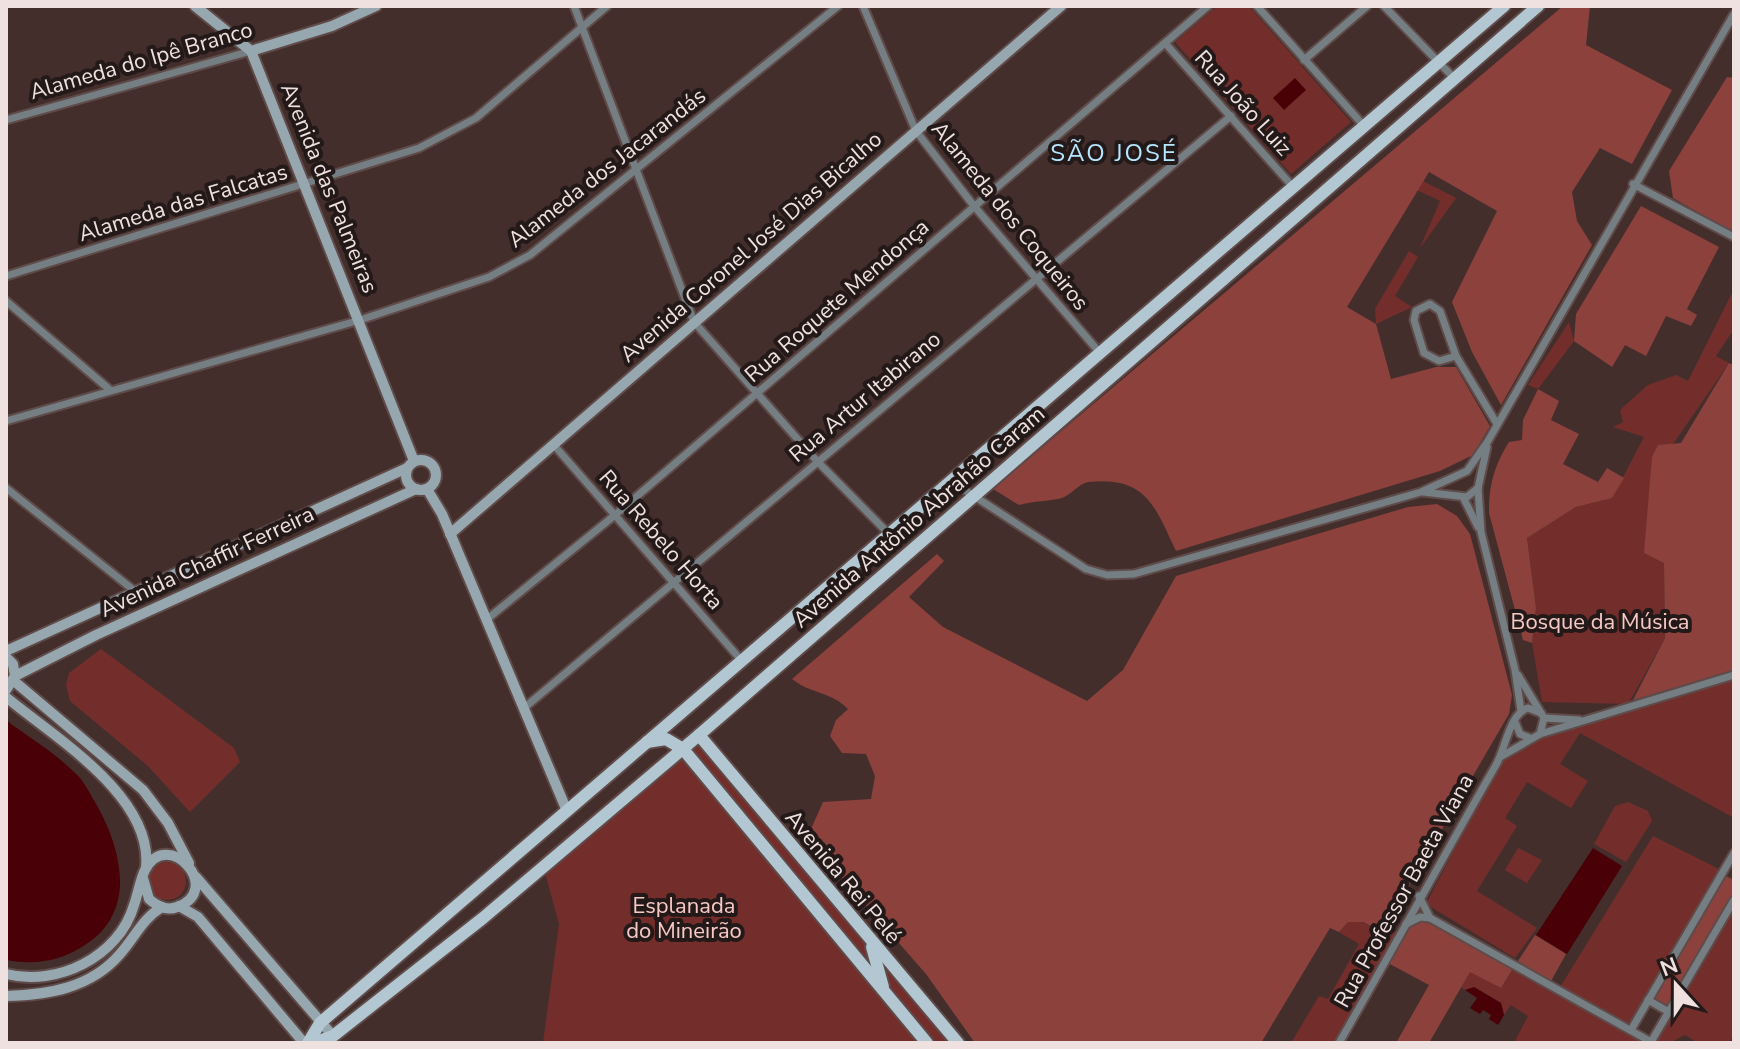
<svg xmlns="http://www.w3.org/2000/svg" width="1740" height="1049" viewBox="0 0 1740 1049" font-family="'Nunito Sans',sans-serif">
<rect width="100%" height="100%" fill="#442e2c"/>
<g fill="#732e2c">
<path d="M1217,6H1249L1351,122L1291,174L1175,42Z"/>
<path d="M1423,181L1456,198L1420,248L1440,201L1417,190Z"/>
<path d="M1409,251L1418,257L1395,296L1412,307L1376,324L1375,309Z"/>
<path d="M1734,289V329L1716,356L1729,363L1671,447L1664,563L1665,638L1628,704L1542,702L1532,643L1536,608L1527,538L1576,507L1612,498L1644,437L1613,427L1623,422L1620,410L1648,385L1676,375L1688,381Z"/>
<path d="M1569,322L1574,341L1538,389L1528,385Z"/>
<path d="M101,649L234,748L240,762L190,812L148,766L70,701L66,685L69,673Z"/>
<path d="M1734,678V818L1580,733L1560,764L1588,781L1571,808L1527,782L1505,818L1517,826L1477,891L1537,928L1515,958L1426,904L1502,758L1541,737Z"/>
<path d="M688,734L953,1043H543L559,924L541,858Z"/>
<path d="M1628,802L1648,811L1652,821L1626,862L1594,844L1615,806Z"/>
<path d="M1653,836L1723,871L1631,1030L1559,989Z"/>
<path d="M1518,848L1542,860L1527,883L1505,870Z"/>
<circle cx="167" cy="881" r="19"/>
<path d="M1734,906V1034L1729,1043H1698L1685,1035L1669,1043H1653Z"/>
<path d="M1358,920L1382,932H1399L1338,1043H1291L1319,996L1328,999L1359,944L1339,932L1348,922Z"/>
<path d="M1516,965L1648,1043H1514L1528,1016L1511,1005L1504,1015L1501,1003L1474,987L1465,990L1461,987L1470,971L1501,988Z"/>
</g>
<g fill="#8c413d">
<path d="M1563,6H1590L1586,45L1672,90L1632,164L1600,148L1572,192L1577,221L1592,245L1501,405L1472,352L1452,302L1497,211L1429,172L1347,307L1376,324L1391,379L1436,367H1456L1490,426L1473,455L1440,471L1176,551C1155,507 1147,476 1088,482C1078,484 1071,495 1062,498C1052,501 1032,501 1019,505L993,489Z"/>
<path d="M1727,77L1734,78V233L1673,198L1669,171Z"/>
<path d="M1641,206L1719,247L1687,309L1697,315L1691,326L1666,316L1646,356L1625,345L1612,367L1574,341L1576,314Z"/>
<path d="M1729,363L1734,365V670L1633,700L1665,638L1664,563L1644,553L1652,457L1658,445L1681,443Z"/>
<path d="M1538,389L1559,401L1551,420L1579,434L1563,464L1598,482L1607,468L1624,478L1612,498L1576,507L1527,538L1536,608L1532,643L1523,640L1489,513C1489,485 1494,466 1509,442L1522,440L1523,420Z"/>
<path d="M1437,504L1457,516L1470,534L1512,695L1509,714L1382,932L1363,922H1348L1339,932L1330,928L1261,1043H975L926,974L807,838L823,802L871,799L875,776L866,754L842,753L830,736L836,720L848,709C832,692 811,694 792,679L937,554L944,561L909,597L943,627L1087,701L1123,670L1176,576L1408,507Z"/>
<path d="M1722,874L1734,880V899L1669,1012L1648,1000Z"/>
<path d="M1430,918L1516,964L1535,935L1566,954L1550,983L1516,964L1501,988L1470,972L1429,1043H1396L1429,985L1386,962C1397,938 1401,921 1430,918Z"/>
</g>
<g fill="#490007">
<path d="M1295,78L1306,90L1284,110L1273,98Z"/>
<path d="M6,720C28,737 54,752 74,772C83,779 89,792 95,802C120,845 137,905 92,940C66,960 39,966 6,960Z"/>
<path d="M1593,848L1622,866L1567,954L1536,935Z"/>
<path d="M1474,987L1501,1003L1504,1015L1498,1025L1489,1019L1491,1015L1483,1010L1480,1014L1470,1008L1477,998L1465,990Z"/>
</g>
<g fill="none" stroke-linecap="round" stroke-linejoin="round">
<g stroke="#5f4b49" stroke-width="11">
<g id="street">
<path d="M574,6L694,322L817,461L889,534"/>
<path d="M863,6L916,131L974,206L1100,353"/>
<path d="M1257,6L1365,127"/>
<path d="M1384,6L1454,78"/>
<path d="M1165,43L1294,188"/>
<path d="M1304,60L1367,6"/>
<path d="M6,120L251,51"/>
<path d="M1633,184L1734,237"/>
<path d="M6,276L419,148L476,118L607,6"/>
<path d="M6,301L109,389"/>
<path d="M1456,356L1439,361L1424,353L1414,320L1416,311L1430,304L1440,311L1456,356L1497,424"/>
<path d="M6,421L360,320L489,277L530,255L838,6"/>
<path d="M553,444L741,660"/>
<path d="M1487,447L1478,488L1481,532L1515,670L1521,711"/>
<path d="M951,481L1086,569L1107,575L1134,574L1421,492L1467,471L1488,441L1734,14"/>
<path d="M6,488L136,592"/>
<path d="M1423,492L1467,497L1478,488"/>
<path d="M1463,497L1478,527"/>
<path d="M486,620L615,515L1208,6"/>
<path d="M1518,675L1544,718L1540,734"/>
<path d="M524,708L1231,116"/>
<path d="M1544,718L1579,720"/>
<path d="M1515,722L1520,734L1530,738"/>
<path d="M1502,756L1540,734L1734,675"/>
<path d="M1419,896L1430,918L1653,1043"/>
<path d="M1406,924L1420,917L1430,918"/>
<path d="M1648,1000L1669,1012"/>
<path d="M1631,1030L1734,853"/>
<path d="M1651,1042L1734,900"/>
<path d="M1339,1043C1392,951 1443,857 1496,765C1506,748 1509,714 1528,708L1541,713"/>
</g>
</g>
<g stroke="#5f4b49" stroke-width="14">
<g id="secondary">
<path d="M195,6L251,51L414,461"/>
<path d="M251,51L332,26L376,6"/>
<circle cx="421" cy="475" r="15"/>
<path d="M427,489L442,514L567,811"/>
<path d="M450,534L1061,6"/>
<path d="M6,651L407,468"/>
<path d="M6,657L13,664L15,676L6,690"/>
<path d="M15,676L96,635L416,489"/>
<path d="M14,681L143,790L168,823L189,863"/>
<path d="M6,697C54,737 153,796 146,867"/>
<path d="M196,877L333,1036"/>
<path d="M179,906L198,917L304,1043"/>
<path d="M6,974C57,987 119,957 134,905C138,894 140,880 145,870C168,826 225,890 177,907C167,911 157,906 149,899L143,878"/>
<path d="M6,996C48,995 91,988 120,954C135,937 143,918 162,907"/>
</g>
</g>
<g stroke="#5f4b49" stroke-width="16">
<g id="primary">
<path d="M699,735L958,1043"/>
<path d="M647,742L666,739L683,749L927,1043"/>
<path d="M872,947L883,987"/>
<path d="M308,1043L320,1023L1504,6"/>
<path d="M314,1043L333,1036L483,918L699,735L1538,6"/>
</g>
</g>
<use href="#street" stroke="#747e83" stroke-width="7"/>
<use href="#secondary" stroke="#97a7af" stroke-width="10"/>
<use href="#primary" stroke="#b2c7d1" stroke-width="12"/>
</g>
<g text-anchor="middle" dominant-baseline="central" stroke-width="8" stroke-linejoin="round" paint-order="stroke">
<g font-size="22" fill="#efe1df" stroke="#231918">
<text transform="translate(141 61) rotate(-16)">Alameda do Ipê Branco</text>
<text transform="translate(1243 103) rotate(48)">Rua João Luiz</text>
<text transform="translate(607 168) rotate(-38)">Alameda dos Jacarandás</text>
<text transform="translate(329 188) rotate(68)">Avenida das Palmeiras</text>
<text transform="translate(183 203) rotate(-17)">Alameda das Falcatas</text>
<text transform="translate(1010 216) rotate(51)">Alameda dos Coqueiros</text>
<text transform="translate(751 247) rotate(-41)">Avenida Coronel José Dias Bicalho</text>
<text transform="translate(837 301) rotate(-41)">Rua Roquete Mendonça</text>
<text transform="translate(865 397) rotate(-40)">Rua Artur Itabirano</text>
<text transform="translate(919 517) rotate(-41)">Avenida Antônio Abrahão Caram</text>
<text transform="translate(661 540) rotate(49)">Rua Rebelo Horta</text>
<text transform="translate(207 562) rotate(-25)">Avenida Chaffir Ferreira</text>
<text transform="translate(843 877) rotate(50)">Avenida Rei Pelé</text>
<text transform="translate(1404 891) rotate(-61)">Rua Professor Baeta Viana</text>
</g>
<g font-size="22" fill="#f7c9c5" stroke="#231918">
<text x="1600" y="622">Bosque da Música</text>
<text x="684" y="906">Esplanada<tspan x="684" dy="25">do Mineirão</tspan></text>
</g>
<g font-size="24" letter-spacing="2" fill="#b6e7ff" stroke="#231918">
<text x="1114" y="153">SÃO JOSÉ</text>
</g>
</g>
<rect width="1740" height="1049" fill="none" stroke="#efe1df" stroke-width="16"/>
<g transform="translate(1676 985) rotate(339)" stroke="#231918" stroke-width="6" paint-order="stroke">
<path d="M0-6L14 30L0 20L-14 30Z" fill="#efe1df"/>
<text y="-12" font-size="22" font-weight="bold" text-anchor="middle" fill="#efe1df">N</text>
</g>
</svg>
